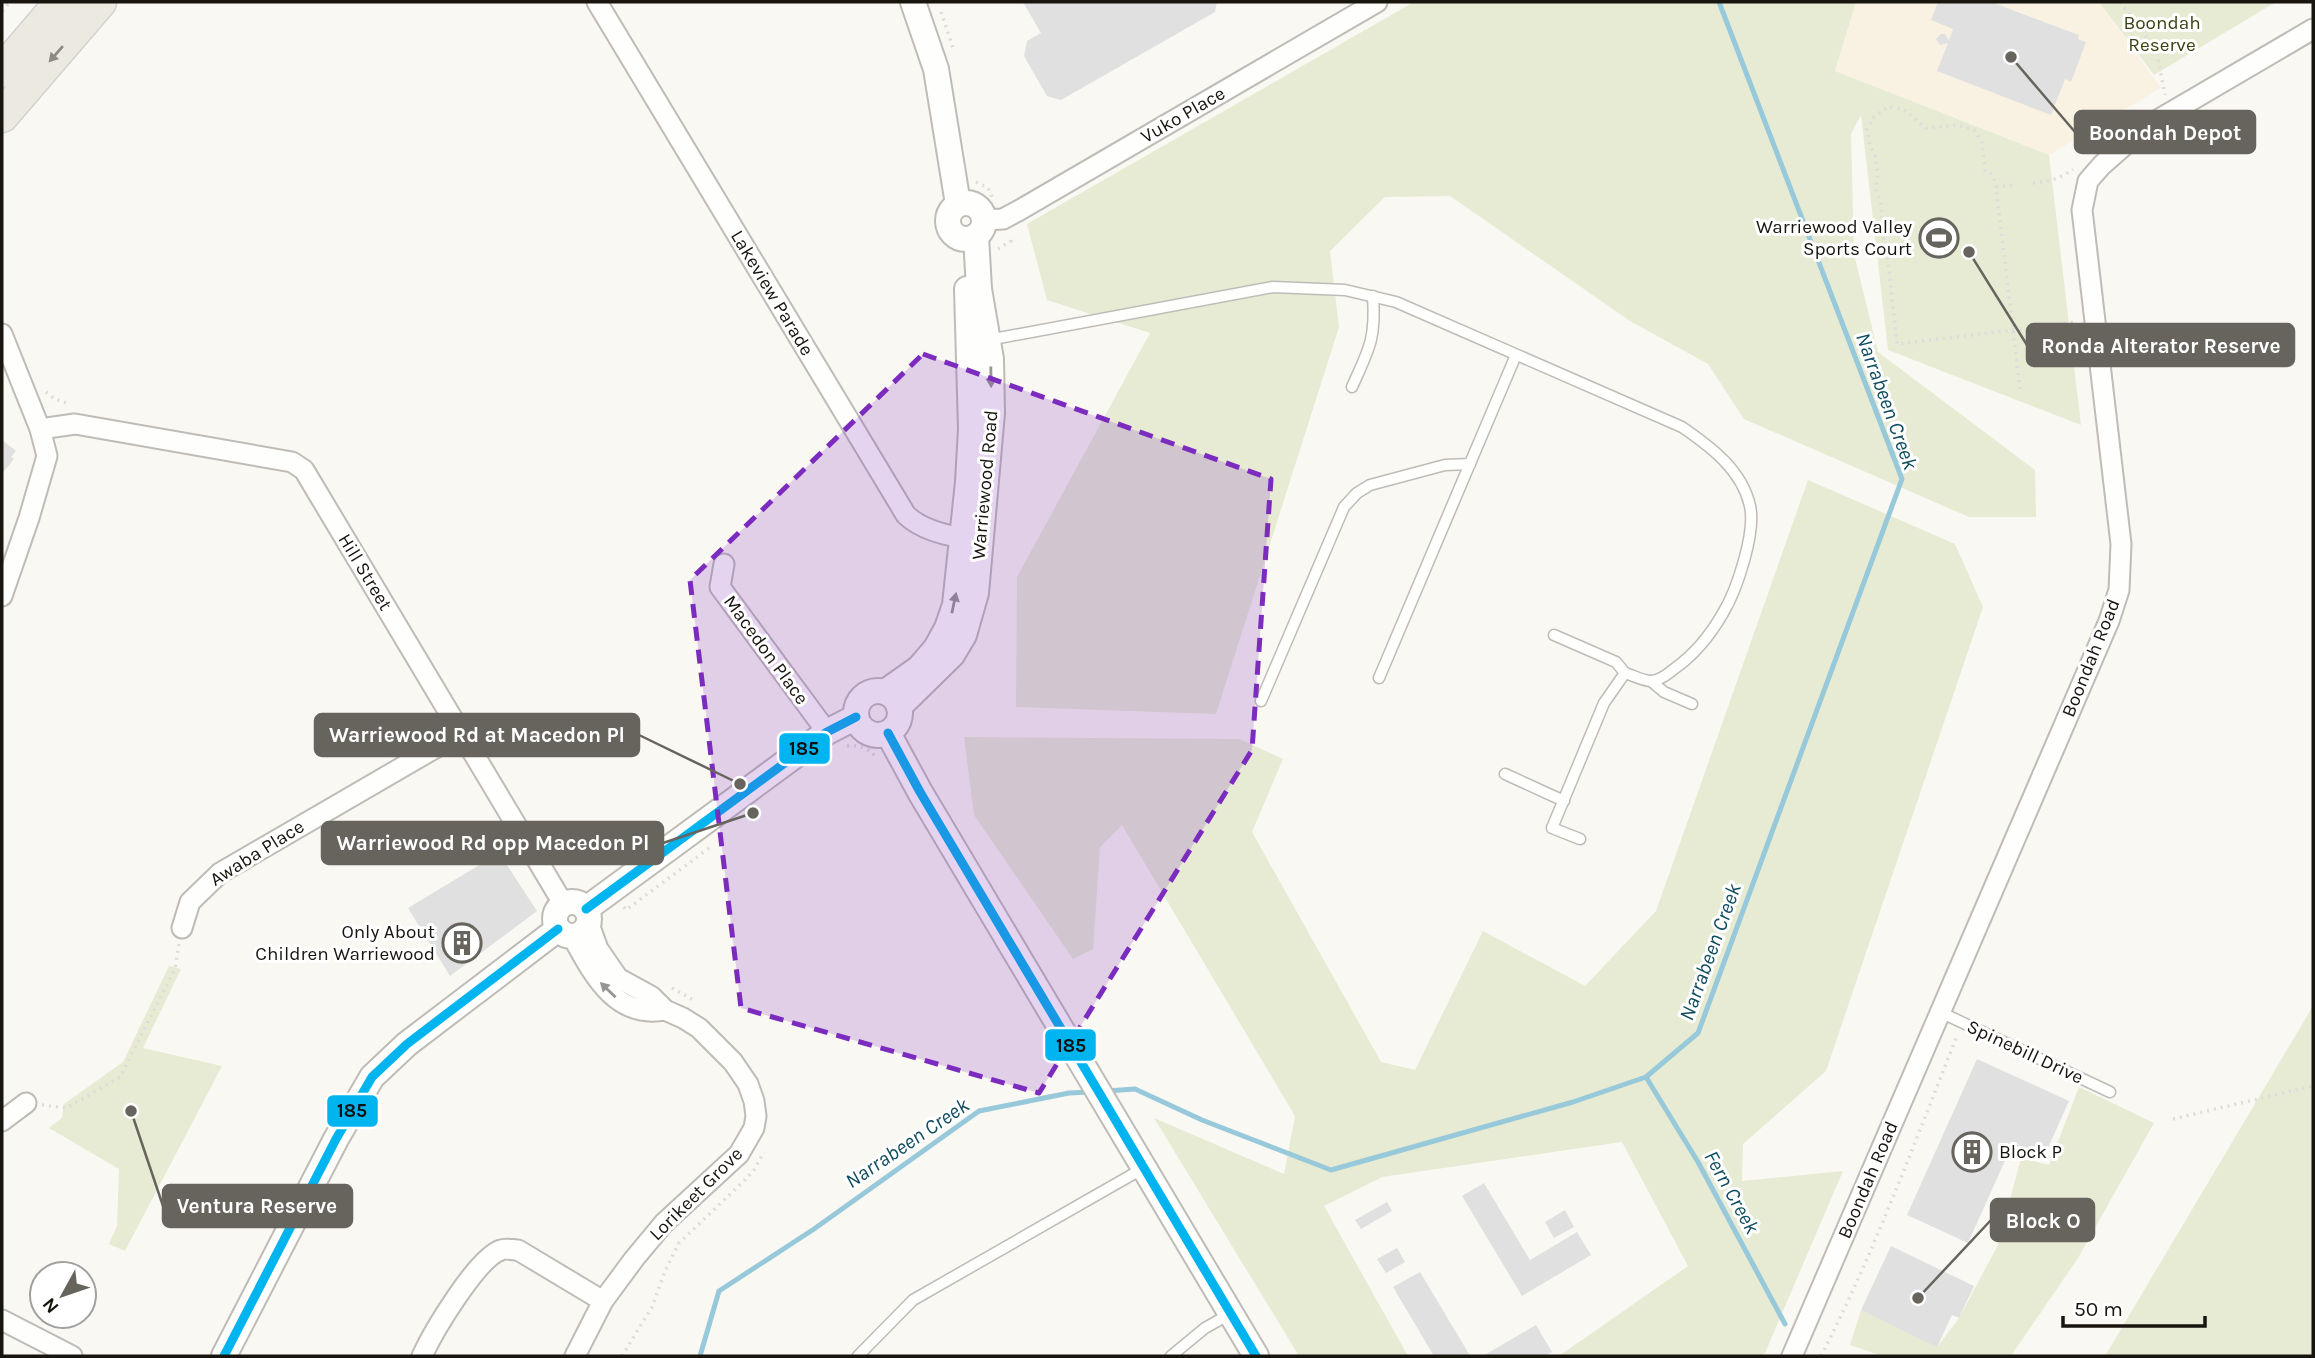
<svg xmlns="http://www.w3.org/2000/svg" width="2315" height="1358" viewBox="0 0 2315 1358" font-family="Karla,sans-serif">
<rect width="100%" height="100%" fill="#faf8f2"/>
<path fill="#f9f2e2" d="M1856,2H2099L2161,88L2049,155L1835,71Z"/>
<g fill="#e7ebd4">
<path d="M1414,2H1856L1835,71L2049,155L2081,425L1888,350L1861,115L1851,134L1854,254L1878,352L2035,470L2036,517H1969L1744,419L1708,364L1630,321L1450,196L1385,197L1330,251L1339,327L1216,714L1016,707L1017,577L1150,333L1047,300L1027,224Z"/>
<path d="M2099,2H2276L2154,75Z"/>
<path d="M1808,480L1955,544L1983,607L1826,1071L1743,1144L1742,1181L1843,1171L1765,1353L1760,1356H1559L1688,1266L1622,1142L1382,1177L1324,1206L1408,1356H1299L1154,1118L1284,1174L1295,1116L1122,825L1100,847L1093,949L1073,959L974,815L964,737L1240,739L1283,759L1252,832L1381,1062L1415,1070L1483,931L1585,986L1656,911Z"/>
<path d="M169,966L181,969L143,1048L222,1066L125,1251L109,1244L117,1226L119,1169L49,1128L62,1118L64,1104L123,1062Z"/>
<path d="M2313,1006V1356H2105Z"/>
<path d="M2079,1087L2154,1123L2078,1258L2011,1356H1882L1850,1345L1861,1310L1938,1346L1959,1318L1998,1245L2021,1158L2049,1165Z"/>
</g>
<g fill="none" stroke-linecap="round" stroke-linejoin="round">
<g stroke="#97c9da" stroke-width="5">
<path d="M1646,1077L1698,1162L1785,1324"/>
<path d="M1107,1091L1135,1089L1202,1120L1331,1170L1573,1102L1646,1077L1698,1033L1902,479L1719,2"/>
<path d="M700,1356L719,1291L814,1229L979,1111L1069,1093L1090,1092"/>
</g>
</g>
<g fill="#e0e0e0">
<path d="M1023,2H1217L1215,12L1061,100L1047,96L1024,56L1027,41L1041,33Z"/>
<path d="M1938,2H1991L2079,35L2078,39L2086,42L2071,82L2065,79L2051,115L1937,71L1948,43L1940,45L1936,39L1941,34H1945L1949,41L1953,29L1931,20Z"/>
<path d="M2,440L16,451L11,457L14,459L2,474Z"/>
<path d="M499,853L537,911L450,976L408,908Z"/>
<path d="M1977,1059L2069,1101L2043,1159L2012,1145L1968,1243L1907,1215Z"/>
<path d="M1484,1183L1530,1260L1577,1232L1591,1255L1522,1296L1462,1196Z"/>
<path d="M1387,1202L1392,1211L1361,1229L1355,1220Z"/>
<path d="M1565,1210L1574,1227L1554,1238L1545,1222Z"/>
<path d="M1891,1246L1974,1286L1959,1318L1952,1315L1937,1347L1861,1310Z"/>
<path d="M1397,1248L1405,1262L1386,1273L1377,1259Z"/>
<path d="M1420,1272L1466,1349L1470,1356H1434L1393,1287Z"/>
<path d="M1536,1325L1552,1352L1545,1356H1483Z"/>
</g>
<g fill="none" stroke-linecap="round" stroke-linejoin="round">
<g stroke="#bfbcb7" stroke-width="13">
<g id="service">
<path d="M988,340L1273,287L1345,290L1396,302L1682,427C1711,447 1742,470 1750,506C1756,532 1737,590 1723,613C1711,634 1694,655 1674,669C1668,674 1659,681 1651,681C1643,681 1632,675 1625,673L1604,703L1552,828L1580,839"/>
<path d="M1352,387C1369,349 1376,339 1373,296"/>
<path d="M1554,635L1616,662L1625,673"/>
<path d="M1379,678L1516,355"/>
<path d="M1651,681L1664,692L1692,704"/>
<path d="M1261,701L1344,507L1357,493L1370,485L1445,465L1470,464"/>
<path d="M1505,774L1564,801"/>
<path d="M1940,1012L2110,1092"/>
<path d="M858,1356L913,1300L1142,1169"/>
<path d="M1171,1356L1205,1328L1230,1314"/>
</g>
</g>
<g stroke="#bfbcb7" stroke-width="23">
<g id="minor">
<path d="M597,2L906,515C924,532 951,537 975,539"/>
<path d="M985,220L1003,219L1018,211L1377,2"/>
<path d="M2,334L40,429L47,456L29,518L2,596"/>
<path d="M40,429L75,424L292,462L304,470L564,905"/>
<path d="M724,564L720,587L827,732"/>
<path d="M182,928L190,902L220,873L461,733"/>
<path d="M572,936C593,974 615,1019 665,1010"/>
<path d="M2,1121L26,1103"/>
<path d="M2,1320L72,1356"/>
<path d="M422,1356C433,1332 477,1258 501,1250C506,1248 512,1250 518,1250L603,1301"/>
<path d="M575,1356L603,1301L634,1259L664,1223L739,1154L754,1128L756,1116L754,1101L748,1084L733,1062L699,1028L683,1018L665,1010L651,996L618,978L598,949L589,924"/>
<path d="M1792,1356L2109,621L2119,590L2121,544L2082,210L2088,181L2102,165L2144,128L2313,29"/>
</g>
</g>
<g stroke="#bfbcb7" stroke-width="28">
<g id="tertiary">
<path d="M913,2L936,69L958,204"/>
<circle cx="966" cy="221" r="18"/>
<circle cx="878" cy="713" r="22"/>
<path d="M885,692L919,668L936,648L947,628L955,605L968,482L971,429L967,289"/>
<path d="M899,707L952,655L964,635L976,593L992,413L991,359L979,289L976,236"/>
<path d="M888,733L920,792L1256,1356"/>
<circle cx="572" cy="919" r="17"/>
<path d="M586,909L827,732L856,717"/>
<path d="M224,1356L336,1139L372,1077L407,1044L558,929"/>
</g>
</g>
<g stroke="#d4d2cf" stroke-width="35">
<g id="trunk">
<path d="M2,71L61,2"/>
<path d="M2,116L100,2"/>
</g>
</g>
<g stroke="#dcdcda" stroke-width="3.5" stroke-dasharray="2 5" stroke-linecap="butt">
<path d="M2120,2L2156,49L2165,95"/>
<path d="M2,11L10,2"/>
<path d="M941,12L954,51"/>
<path d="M976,182L988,188L994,201"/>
<path d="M2033,183C2048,182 2062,178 2073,169"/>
<path d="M1996,187L2012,185"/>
<path d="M998,249L1011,241L1009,237"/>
<path d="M2050,325L2077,322"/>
<path d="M2020,389L1996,187L1993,175L1985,170L1982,143L1974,130L1958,125L1926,128L1903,109L1888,107L1874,117L1867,129L1870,146L1875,156L1878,174L1876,190L1881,202L1884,249L1888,261L1897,344L2013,330L2030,328"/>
<path d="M46,392L55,399L70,404"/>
<path d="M847,746C860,745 866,747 875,756"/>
<path d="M624,907L626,910L712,846"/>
<path d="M672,988L695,1001"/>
<path d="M42,1105L66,1108L120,1077L175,969L179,944"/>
<path d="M2173,1119L2313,1086"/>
<path d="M622,1356L652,1307L665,1271L679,1243L744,1181L754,1170L764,1152"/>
<path d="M1821,1356C1874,1253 1914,1144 1957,1036"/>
</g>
<use href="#service" stroke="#fefefd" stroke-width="10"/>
<use href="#minor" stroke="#fefefd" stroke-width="19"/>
<use href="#tertiary" stroke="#fefefd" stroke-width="24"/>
<use href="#trunk" stroke="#ebe9e0" stroke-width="32"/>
<g stroke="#fff" stroke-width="14">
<g id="bus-1">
<path d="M888,733L920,792L1256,1356"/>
<path d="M586,909L827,732L856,717"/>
<path d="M224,1356L336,1139L372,1077L407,1044L558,929"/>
</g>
</g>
<use href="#bus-1" stroke="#00b5ef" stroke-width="9"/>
</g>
<defs><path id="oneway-solid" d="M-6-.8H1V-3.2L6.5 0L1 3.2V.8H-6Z" transform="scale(1.75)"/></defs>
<use fill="#8c8a82" href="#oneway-solid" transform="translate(56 54) rotate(131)"/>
<g fill="#969592">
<use href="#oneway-solid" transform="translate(991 377) rotate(89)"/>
<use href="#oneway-solid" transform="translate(954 603) rotate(-78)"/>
<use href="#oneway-solid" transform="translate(608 990) rotate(-136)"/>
</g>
<path fill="#7b2cbf" fill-opacity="0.2" stroke="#7b2cbf" stroke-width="5" stroke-dasharray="14 9" stroke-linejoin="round" d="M923,354L1271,479L1252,750L1039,1093L741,1008L690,580Z"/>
<defs>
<g id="stadium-ring" transform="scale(2.0125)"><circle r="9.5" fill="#fff" stroke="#67645e" stroke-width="1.5"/><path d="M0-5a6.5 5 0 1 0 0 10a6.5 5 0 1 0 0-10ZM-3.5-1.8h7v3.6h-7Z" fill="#67645e"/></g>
<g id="building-ring" transform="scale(2.0125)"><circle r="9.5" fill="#fff" stroke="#67645e" stroke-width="1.5"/><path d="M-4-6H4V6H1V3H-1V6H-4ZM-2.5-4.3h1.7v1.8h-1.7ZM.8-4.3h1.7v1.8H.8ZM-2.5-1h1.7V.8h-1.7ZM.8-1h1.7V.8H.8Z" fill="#67645e"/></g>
</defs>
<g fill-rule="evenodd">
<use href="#stadium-ring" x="1939" y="238"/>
<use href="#building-ring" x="462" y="943"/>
<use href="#building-ring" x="1972" y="1152"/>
</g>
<g text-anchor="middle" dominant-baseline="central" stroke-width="6" stroke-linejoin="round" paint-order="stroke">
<g font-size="19" fill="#3a4113" stroke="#fff">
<text x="2162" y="23">Boondah<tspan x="2162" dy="22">Reserve</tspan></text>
</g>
<g font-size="19" fill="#18150f" stroke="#fff">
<text transform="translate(1183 115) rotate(-30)">Vuko Place</text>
<text transform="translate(772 293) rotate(59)">Lakeview Parade</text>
<text transform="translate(985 485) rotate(-85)">Warriewood Road</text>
<text transform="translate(365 572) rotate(59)">Hill Street</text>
<text transform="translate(766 650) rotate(54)">Macedon Place</text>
<text transform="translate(2091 658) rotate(-68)">Boondah Road</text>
<text transform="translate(257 853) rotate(-32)">Awaba Place</text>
<text transform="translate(2025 1052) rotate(25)">Spinebill Drive</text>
<text transform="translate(1868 1180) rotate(-67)">Boondah Road</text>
<text transform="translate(696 1194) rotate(-45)">Lorikeet Grove</text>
</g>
<g font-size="19" fill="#18150f" stroke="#fff" text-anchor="end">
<text x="1912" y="227">Warriewood Valley<tspan x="1912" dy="22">Sports Court</tspan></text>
<text x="435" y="932">Only About<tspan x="435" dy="22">Children Warriewood</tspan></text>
<text x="1999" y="1152" text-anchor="start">Block P</text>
</g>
<g font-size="21" font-style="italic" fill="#0f4c60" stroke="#fff">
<text transform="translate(1887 401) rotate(70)">Narrabeen Creek</text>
<text transform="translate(1710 952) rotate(-70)">Narrabeen Creek</text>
<text transform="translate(907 1143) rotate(-34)">Narrabeen Creek</text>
<text transform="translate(1732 1192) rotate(61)">Fern Creek</text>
</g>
</g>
<path fill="none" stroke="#67645e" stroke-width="2.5" d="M2011 57L2075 132M1969 252L2027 345M740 784L639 735M753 813L663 843M131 1111L163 1206M1918 1298L1991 1220"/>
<g fill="#67645e" stroke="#fff" stroke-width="2.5">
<circle cx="2011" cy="57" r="7"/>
<circle cx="1969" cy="252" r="7"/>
<circle cx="740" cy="784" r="7"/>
<circle cx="753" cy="813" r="7"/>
<circle cx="131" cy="1111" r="7"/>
<circle cx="1918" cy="1298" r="7"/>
</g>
<g fill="#67645e" stroke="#67645e" stroke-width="2.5">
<rect x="2075" y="111" width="180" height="42" rx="7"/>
<rect x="2027" y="324" width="267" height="42" rx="7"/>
<rect x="315" y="714" width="324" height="42" rx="7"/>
<rect x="322" y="822" width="341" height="42" rx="7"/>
<rect x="163" y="1185" width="189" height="42" rx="7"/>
<rect x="1991" y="1199" width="103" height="42" rx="7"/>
</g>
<g font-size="21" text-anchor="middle" font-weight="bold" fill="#fff">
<text x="2165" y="140">Boondah Depot</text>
<text x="2161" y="353">Ronda Alterator Reserve</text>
<text x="477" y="742">Warriewood Rd at Macedon Pl</text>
<text x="493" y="850">Warriewood Rd opp Macedon Pl</text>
<text x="257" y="1213">Ventura Reserve</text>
<text x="2043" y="1228">Block O</text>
</g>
<g stroke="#fff" stroke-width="2.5">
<rect x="778" y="732" width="53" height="33" rx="7" fill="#00b5ef"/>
<rect x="1044" y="1028" width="53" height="34" rx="7" fill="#00b5ef"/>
<rect x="326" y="1094" width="53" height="34" rx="7" fill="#00b5ef"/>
</g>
<g font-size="19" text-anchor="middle" font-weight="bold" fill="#111">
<text x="804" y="755">185</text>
<text x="1071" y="1052">185</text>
<text x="352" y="1117">185</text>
</g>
<rect width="2315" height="1358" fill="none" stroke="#18150f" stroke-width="7"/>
<g transform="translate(63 1295) rotate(230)"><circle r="33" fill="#ffffff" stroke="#a3a19f" stroke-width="2"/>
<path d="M0-5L12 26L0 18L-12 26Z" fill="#67645e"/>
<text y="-10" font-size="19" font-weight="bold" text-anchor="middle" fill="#18150f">N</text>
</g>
<path d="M2063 1316v10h142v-10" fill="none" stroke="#18150f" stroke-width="3.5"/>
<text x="2074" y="1316" font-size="21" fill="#18150f" stroke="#ffffff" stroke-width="5" paint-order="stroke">50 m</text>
</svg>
